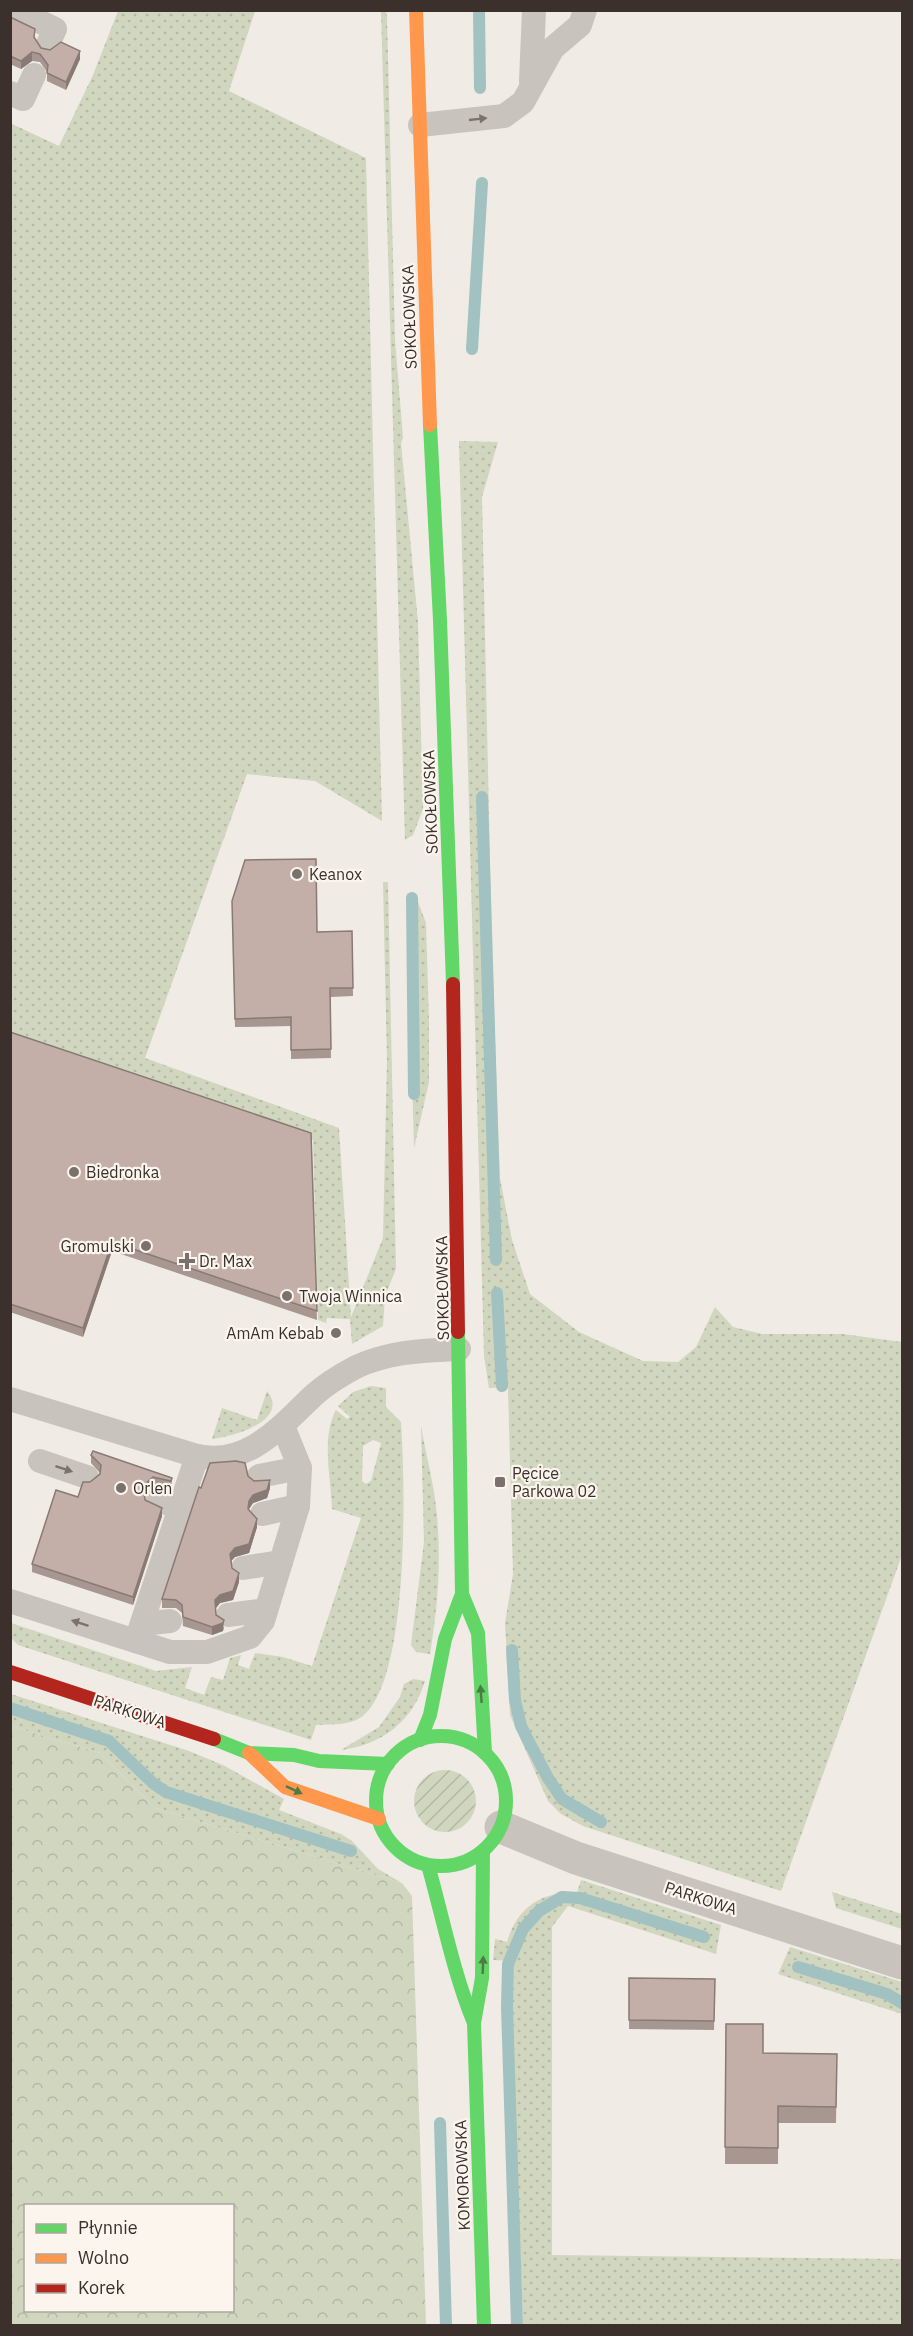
<svg xmlns="http://www.w3.org/2000/svg" width="913" height="2336" viewBox="0 0 913 2336" font-family="'IBM Plex Sans',sans-serif">
<defs>
<pattern id="grass-dots" width="8" height="8" patternUnits="userSpaceOnUse" patternTransform="scale(1.5)"><rect width="8" height="8" fill="#d1d6bf"/><path d="M2 2h.1M6 6h.1" fill="none" stroke="#b4b8a4" stroke-width="1.8" stroke-linecap="round"/></pattern>
<pattern id="forest-crowns" width="20" height="18" patternUnits="userSpaceOnUse" patternTransform="scale(1.5)"><rect width="20" height="18" fill="#d1d6bf"/><path d="M2 6a3 3 0 1 1 6 0M12 15a3 3 0 1 1 6 0" fill="none" stroke="#b4b8a4"/></pattern>
<pattern id="garden-furrows" width="10" height="10" patternUnits="userSpaceOnUse" patternTransform="scale(1.5)"><rect width="10" height="10" fill="#d1d6bf"/><path d="M-1 1l2-2M0 10L10 0M9 11l2-2" fill="none" stroke="#b4b8a4"/></pattern>
</defs>
<rect width="100%" height="100%" fill="#f0ebe5"/>
<g fill="url(#grass-dots)" fill-rule="evenodd">
<path d="M118,11H255L229,91L366,158L382,821L315,781L247,774L145,1058L339,1128L351,1317L383,1238L387,1060L383,882H388L396,1269L385,1296L383,1326L352,1344L350,1319L327,1318L326,1323L318,1320L313,1140L11,1039L10,123L59,146L93,75Z"/>
<path d="M381,11H386L387,17L395,340L403,438L401,443L418,622L423,809L413,835L405,840Z"/>
<path d="M459,441L498,442L482,497L492,955L500,1178L512,1240L530,1294L579,1332L643,1361L678,1362L696,1347L715,1307L733,1327L762,1334H843L902,1342V1555L781,1891L583,1826L561,1814L548,1801L510,1715L505,1623L513,1574L508,1387L489,1388L484,1356Z"/>
<path d="M407,893L418,902L426,923L429,1021V1082L414,1148Z"/>
<path d="M371,1386L386,1388V1407L401,1422C405,1482 410,1675 364,1715C351,1726 332,1724 316,1725L311,1740L18,1645L11,1638V1623L156,1671L192,1667L185,1688L204,1695L211,1677L223,1680L230,1658L241,1655L238,1665L249,1669L255,1653L283,1657L312,1666L361,1518L332,1509C331,1478 321,1437 336,1410L347,1419L350,1417L338,1406L353,1392ZM373,1440L381,1443L371,1481L366,1484L362,1481L363,1446Z"/>
<path d="M267,1391C291,1421 231,1437 212,1439L222,1408L257,1420Z"/>
<path d="M421,1425C425,1452 433,1479 436,1507C442,1557 438,1605 430,1654L416,1652L411,1645L424,1542Z"/>
<path d="M413,1679L425,1681C413,1721 382,1745 341,1750L379,1727L400,1697L404,1684Z"/>
<path d="M11,1694L189,1751L223,1765L284,1799L279,1810L341,1834L352,1841L378,1869L402,1883L155,1808L100,1753L11,1726Z"/>
<path d="M581,1880L721,1925L716,1954L568,1906L552,1927V2255L901,2259L902,2092V2325H523L512,2028L514,1961L493,1960L495,1939L507,1942C517,1908 541,1891 577,1893Z"/>
<path d="M832,1892L902,1914V1929L836,1908Z"/>
<path d="M790,1947L902,1982V2014L778,1974Z"/>
</g>
<path fill="url(#forest-crowns)" fill-rule="evenodd" d="M11,1726L100,1753L155,1808L402,1883L412,1896L426,2325H11ZM26,2206H232V2310H26Z"/>
<circle fill="url(#garden-furrows)" cx="445" cy="1801" r="31"/>
<g fill="none" stroke-linecap="round" stroke-linejoin="round">
<g stroke="#a1c2c1" stroke-width="12">
<path d="M479,10L480,88"/>
<path d="M472,349L482,183"/>
<path d="M482,797L496,1260"/>
<path d="M412,898L414,1094"/>
<path d="M497,1293L502,1386"/>
<path d="M512,1650L515,1700L521,1726L528,1740L548,1778L562,1799L601,1822"/>
<path d="M10,1708L109,1741L154,1784L166,1792L351,1851"/>
<path d="M798,1967L887,1994L902,2003"/>
<path d="M440,2123L446,2326"/>
<path d="M517,2326L507,2007L508,1964L523,1929L539,1911L562,1897L580,1898L704,1937"/>
</g>
<g stroke="#c9c3be" stroke-width="24">
<path d="M16,10L55,29L48,44"/>
<path d="M531,81L534,10"/>
<path d="M10,93L23,99L34,75"/>
<path d="M420,125L504,116L523,102L553,48L580,25L585,10"/>
<path d="M10,1399L197,1456C248,1467 281,1426 314,1395C326,1384 341,1375 356,1367C390,1351 423,1351 459,1349"/>
<path d="M40,1461L87,1477"/>
<path d="M259,1476L300,1468"/>
<path d="M156,1499L180,1508"/>
<path d="M262,1514L298,1506"/>
<path d="M243,1568L281,1562"/>
<path d="M10,1601L170,1652H207L250,1637L263,1621L298,1506L300,1468L283,1426"/>
<path d="M228,1615L266,1610"/>
<path d="M142,1624L170,1621"/>
<path d="M136,1641L197,1456"/>
</g>
<path stroke="#c9c3be" stroke-width="33" d="M501,1827L576,1858L902,1963"/>
<g stroke="#63d668" stroke-width="14">
<path d="M430,425L440,620L453,984"/>
<path d="M462,1594L478,1633L485,1753"/>
<circle cx="441" cy="1801" r="65"/>
<path d="M214,1739L249,1753L294,1755L319,1761L388,1764"/>
<path d="M420,1740L430,1715L445,1639L462,1594L458,1332"/>
<path d="M483,1851L482,1978L474,2023L484,2326"/>
<path d="M428,1865C443,1918 453,1972 474,2023"/>
</g>
<g stroke="#ff974d" stroke-width="14">
<path d="M416,10L430,425"/>
<path d="M249,1753L285,1787L379,1819"/>
</g>
<g stroke="#b3261e" stroke-width="14">
<path d="M453,984L458,1332"/>
<path d="M10,1672L214,1739"/>
</g>
</g>
<g fill="#a89690">
<path d="M10,17L35,39L41,48L80,59L66,90L47,81V72L40,62L32,61L21,69L10,64Z"/>
<path d="M232,901L317,932L352,931L353,996L330,997L331,1058L291,1059V1026L235,1027Z"/>
<path d="M10,1032L311,1133L317,1320L112,1251L83,1337L10,1312Z"/>
<path d="M91,1455L172,1478L171,1489L153,1485L144,1493L145,1500L162,1516L133,1605L32,1572V1564L78,1497L90,1482L100,1473L91,1463Z"/>
<path d="M248,1476L254,1481L270,1488L267,1498L253,1503L249,1509L257,1527L249,1553L235,1557L231,1561L232,1568L239,1582L233,1600L220,1603L216,1608V1615L224,1628L223,1631L212,1635L183,1626L182,1613L176,1608H162V1599L201,1488Z"/>
<path d="M629,1978L715,1979L714,2030L629,2029Z"/>
<path d="M726,2024L763,2053L837,2054L836,2123H778V2164H725Z"/>
</g>
<g fill="#887a75">
<path d="M80,51V59L66,90V82Z"/>
<path d="M32,52V61L21,69V61Z"/>
<path d="M112,1242V1251L83,1337V1328Z"/>
<path d="M153,1477V1485L143,1495V1486Z"/>
<path d="M270,1480V1488L267,1498L253,1503L249,1509V1501L253,1495Z"/>
<path d="M162,1508V1516L133,1605V1597Z"/>
<path d="M257,1519V1527L249,1553L235,1557L230,1562V1554Z"/>
<path d="M239,1573V1582L233,1600L220,1603L215,1609V1600Z"/>
<path d="M224,1620L223,1631L212,1635V1627Z"/>
</g>
<g fill="#c3afa7" stroke="#887a75" stroke-width="1.5">
<path d="M10,17L35,29L34,37L41,48L50,50L61,42L80,51L66,82L47,73L48,65L40,54L32,52L21,61L10,56Z"/>
<path d="M316,859L317,932L352,931L353,988H330L331,1049L291,1050V1017L235,1019L232,901L245,860Z"/>
<path d="M10,1032L311,1133L317,1311L112,1242L83,1328L10,1304Z"/>
<path d="M93,1451L172,1478L171,1481L153,1477L143,1486L145,1500L162,1508L133,1597L32,1564L56,1490L78,1497L83,1482H90L100,1474L101,1465L91,1455Z"/>
<path d="M236,1461L245,1463L248,1476L254,1481L270,1480L267,1490L253,1495L249,1501L248,1509L257,1519L249,1544L235,1548L230,1554L232,1568L239,1573L233,1591L220,1595L215,1600L216,1615L224,1620L223,1623L212,1627L183,1617L182,1605L176,1600L162,1599L199,1487L201,1488L210,1463Z"/>
<path d="M629,1978L715,1979L714,2021L629,2020Z"/>
<path d="M726,2024H763V2053L837,2054L836,2107L778,2106V2148L725,2147Z"/>
</g>
<defs><path id="oneway-solid" d="M-6-.8H1V-3.2L6.5 0L1 3.2V.8H-6Z" transform="scale(1.5)"/></defs>
<g fill="#7b726d">
<use href="#oneway-solid" transform="translate(478 119) rotate(-6)"/>
<use href="#oneway-solid" transform="translate(64 1469) rotate(18)"/>
<use href="#oneway-solid" transform="translate(80 1623) rotate(-162)"/>
</g>
<g fill="#4d7b46">
<use href="#oneway-solid" transform="translate(481 1694) rotate(-94)"/>
<use href="#oneway-solid" transform="translate(294 1790) rotate(25)"/>
<use href="#oneway-solid" transform="translate(483 1965) rotate(-88)"/>
</g>
<g fill="#7a716c" stroke="#fbf5ee" stroke-width="2">
<circle cx="297" cy="874" r="6"/>
<circle cx="74" cy="1172" r="6"/>
<circle cx="146" cy="1246" r="6"/>
<path d="M184 1252h6v6h6v6h-6v6h-6v-6h-6v-6h6z"/>
<circle cx="287" cy="1296" r="6"/>
<circle cx="336" cy="1333" r="6"/>
<rect x="494" y="1476" width="12" height="12" rx="3"/>
<circle cx="121" cy="1488" r="6"/>
</g>
<g text-anchor="middle" dominant-baseline="central" stroke-width="4.5" stroke-linejoin="round" paint-order="stroke">
<g font-size="16" fill="#3b302b" stroke="#fbf5ee">
<text transform="translate(409 317) rotate(-92)">SOKOŁOWSKA</text>
<text transform="translate(430 802) rotate(-92)">SOKOŁOWSKA</text>
<text transform="translate(442 1288) rotate(-91)">SOKOŁOWSKA</text>
<text transform="translate(130 1711) rotate(18)">PARKOWA</text>
<text transform="translate(701 1898) rotate(18)">PARKOWA</text>
<text transform="translate(462 2175) rotate(-92)">KOMOROWSKA</text>
</g>
<g font-size="16" fill="#3b302b" stroke="#fbf5ee" text-anchor="start">
<text x="309" y="874">Keanox</text>
<text x="86" y="1172">Biedronka</text>
<text x="134" y="1246" text-anchor="end">Gromulski</text>
<text x="199" y="1261">Dr. Max</text>
<text x="299" y="1296">Twoja Winnica</text>
<text x="324" y="1333" text-anchor="end">AmAm Kebab</text>
<text x="512" y="1473">Pęcice<tspan x="512" dy="18">Parkowa 02</tspan></text>
<text x="133" y="1488">Orlen</text>
</g>
</g>
<rect width="913" height="2336" fill="none" stroke="#3b302b" stroke-width="24"/>
<rect x="24" y="2204" width="210" height="108" fill="#fbf5ee" stroke="#aea6a0" stroke-width="1.5"/>
<rect x="36" y="2224" width="30" height="9" fill="#63d668" stroke="#aea6a0" stroke-width="1.5"/>
<text x="78" y="2234" font-size="18" fill="#3b302b">Płynnie</text>
<rect x="36" y="2254" width="30" height="9" fill="#ff974d" stroke="#aea6a0" stroke-width="1.5"/>
<text x="78" y="2264" font-size="18" fill="#3b302b">Wolno</text>
<rect x="36" y="2284" width="30" height="9" fill="#b3261e" stroke="#aea6a0" stroke-width="1.5"/>
<text x="78" y="2294" font-size="18" fill="#3b302b">Korek</text>
</svg>
